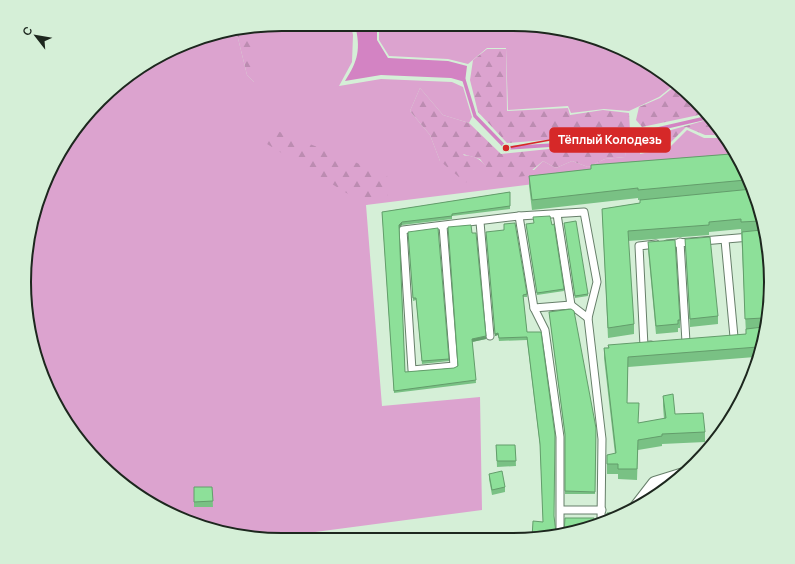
<svg xmlns="http://www.w3.org/2000/svg" width="795" height="564" viewBox="0 0 795 564" font-family="Manrope,sans-serif">
<defs>
<pattern id="forest-firs" width="22" height="20" patternUnits="userSpaceOnUse"><rect width="22" height="20" fill="#dca3cf"/><path d="M5 1l3.5 6h-7zM16 11l3.5 6h-7z" fill="#bc8cb1"/></pattern>
</defs>
<rect width="100%" height="100%" fill="#d5efd7"/>
<g fill="#dca3cf">
<path d="M282,24L351,25L353,35L352,62L339,86L381,79L452,82L463,87L472,117L469,123L443,115L420,88L410,111L430,135L440,161C456,156 472,150 485,165L534,170L543,161L556,168L572,161L588,167L605,159L625,157L626,141L643,138L640,154L669,148L687,130L704,138H722L734,159L366,205L382,406L480,397L482,510L262,539L168,513L88,452L51,396L29,332L26,249L44,183L88,112L139,67L215,33L236,30L247,75L254,82V28Z"/>
<path d="M379,26L564,29L642,59L674,85L659,97L629,111L604,109L571,113L568,106L508,110L506,48H487L468,64L448,59L389,56L379,40Z"/>
</g>
<g fill="url(#forest-firs)">
<path d="M254,28V82L247,75L236,30Z"/>
<path d="M487,49H506L507,111L568,108L570,115L603,110L629,113L630,130L570,138L507,143L478,112L470,80L473,60Z"/>
<path d="M675,86L708,113L642,127L636,120L639,107L660,98Z"/>
<path d="M420,88L443,115L469,123L501,154L626,141L625,157L605,159L588,167L572,161L556,168L543,161L525,176L496,180L480,159L463,154L472,165L466,183L440,161L430,135L410,111Z"/>
<path d="M712,120L720,135H705L686,127L668,145L641,150L643,138L703,121Z"/>
<path d="M270,128L387,175L388,195L366,205L267,144Z"/>
</g>
<path fill="#d383c3" d="M355,25L377,26V40L388,58L448,61L467,66L465,82L451,78L381,75L345,81C358,61 361,49 355,25Z"/>
<g fill="none" stroke-linecap="round" stroke-linejoin="round">
<path stroke="#d383c3" stroke-width="3.5" d="M464,80L475,116L506,148L569,144L636,134L710,117"/>
<g stroke="#677f6a" stroke-width="9">
<g id="lane">
<path d="M557,214L571,305"/>
<path d="M519,216L534,308L545,330L560,437V534"/>
<path d="M480,222L490,336"/>
<path d="M443,226L454,366L412,370L403,230L519,216L584,212L597,282L588,318L602,439L601,521"/>
<path d="M725,240L734,337"/>
<path d="M680,242L686,342"/>
<path d="M667,244L750,237"/>
<path d="M534,308L571,305L588,318"/>
<path d="M651,345L644,346L639,246L656,244"/>
<path d="M561,510H602"/>
</g>
</g>
<g stroke="#677f6a" stroke-width="16">
<path id="street" d="M638,506L655,484L684,475"/>
</g>
<use href="#lane" stroke="#fff" stroke-width="7"/>
<use href="#street" stroke="#fff" stroke-width="14"/>
</g>
<g fill="#79c184">
<path d="M731,154L757,199L766,265L768,308L755,357L628,367L627,403L638,423L664,419L663,406V396L675,414L705,432V442L662,444V446L638,450L637,480L618,479V474H607V455L615,454L604,358V348L746,334L741,229L709,232V235L628,241L634,324V334L608,338L602,209L640,203V200H638V198L532,210L529,186V176L591,169V165Z"/>
<path d="M510,192V209L452,216V219L402,225L399,227L405,372L454,368L458,366L448,227L486,339L472,342L476,383L394,393L382,212Z"/>
<path d="M564,223L588,294V296L575,298Z"/>
<path d="M526,224L552,225L564,291L537,295Z"/>
<path d="M408,232L449,359V361L422,364L416,300L413,301Z"/>
<path d="M486,234L527,294V297H523L527,332H541L543,522L540,446L527,340L499,341L498,335L495,336Z"/>
<path d="M685,239L718,316V324L690,327Z"/>
<path d="M648,242L680,320V328H678V332L656,334L648,250Z"/>
<path d="M549,312L596,428L595,494H565V436Z"/>
<path d="M496,445H515L516,466L497,467Z"/>
<path d="M489,474L505,487V492L492,495L489,479Z"/>
<path d="M194,487H212L213,507H194Z"/>
</g>
<g fill="#639d6b">
<path d="M402,222V225L399,228V225Z"/>
<path d="M498,333V335L495,336V334Z"/>
<path d="M486,336V339L472,342V339Z"/>
</g>
<g fill="#8de099" stroke="#639d6b">
<path d="M731,154L746,180L638,190V188L532,200L529,176L591,169V165Z"/>
<path d="M752,189L757,199L760,221L741,222V219L709,222V225L628,231L634,324L608,328L602,209L640,203V200Z"/>
<path d="M510,192V206L452,214V216L402,222L399,225L405,372L454,368L458,366L448,227L471,225L472,233H476L486,336L472,339L476,380L394,391L382,212Z"/>
<path d="M550,216L552,225L554,224L564,289L537,293L526,224L534,223L533,217Z"/>
<path d="M576,221L588,294L575,296L564,223Z"/>
<path d="M515,223L527,294L523,295L527,332H541L555,435L554,516L556,533L557,535L547,538H532L533,521L543,522L540,444L527,337L499,338L498,333L495,334L486,232L504,230V224Z"/>
<path d="M438,228L449,359L422,361L416,298H413L408,232Z"/>
<path d="M761,230L766,265L768,308L765,320L763,318L745,319L742,232Z"/>
<path d="M710,237L718,316L690,319L685,239Z"/>
<path d="M675,240L680,320H678V324L656,326L648,242Z"/>
<path d="M571,309L574,311L596,428L595,492L565,491V434L549,312Z"/>
<path d="M763,327L758,347L628,357L627,403H639L638,423L666,418L663,396L673,394L675,414L703,413L705,432L662,434V436L638,440L637,469H618V464H607V455L616,453L604,348H609L608,345L746,334V329Z"/>
<path d="M496,445H515L516,461H497Z"/>
<path d="M502,471L505,487L492,490L489,474Z"/>
<path d="M194,487H212L213,501L194,502Z"/>
<path d="M629,512L627,513L607,520V513Z"/>
<path d="M565,518H594V524L564,533Z"/>
</g>
<path d="M0 0H795V564H0ZM282 31H513A251 251 0 0 1 764 282V282A251 251 0 0 1 513 533H282A251 251 0 0 1 31 282V282A251 251 0 0 1 282 31Z" fill="#d5efd7" fill-rule="evenodd"/>
<path fill="none" stroke="#1d271e" stroke-width="2" d="M282 31H513A251 251 0 0 1 764 282V282A251 251 0 0 1 513 533H282A251 251 0 0 1 31 282V282A251 251 0 0 1 282 31Z"/>
<path fill="none" stroke="#d62828" stroke-width="1.5" d="M506 148L550 140"/>
<circle fill="#d62828" stroke="#d5efd7" stroke-width="1.5" cx="506" cy="148" r="4"/>
<rect fill="#d62828" stroke="#d62828" stroke-width="1.5" x="550" y="128" width="120" height="24" rx="4"/>
<g font-size="12" text-anchor="middle" font-weight="bold" fill="#fff">
<text x="610" y="144">Тёплый Колодезь</text>
</g>
<g transform="translate(36 36) rotate(301)" stroke="#d5efd7" stroke-width="3" paint-order="stroke">
<path d="M0-3L7 15L0 10L-7 15Z" fill="#1d271e"/>
<text y="-6" font-size="11" font-weight="bold" text-anchor="middle" fill="#1d271e">С</text>
</g>
</svg>
